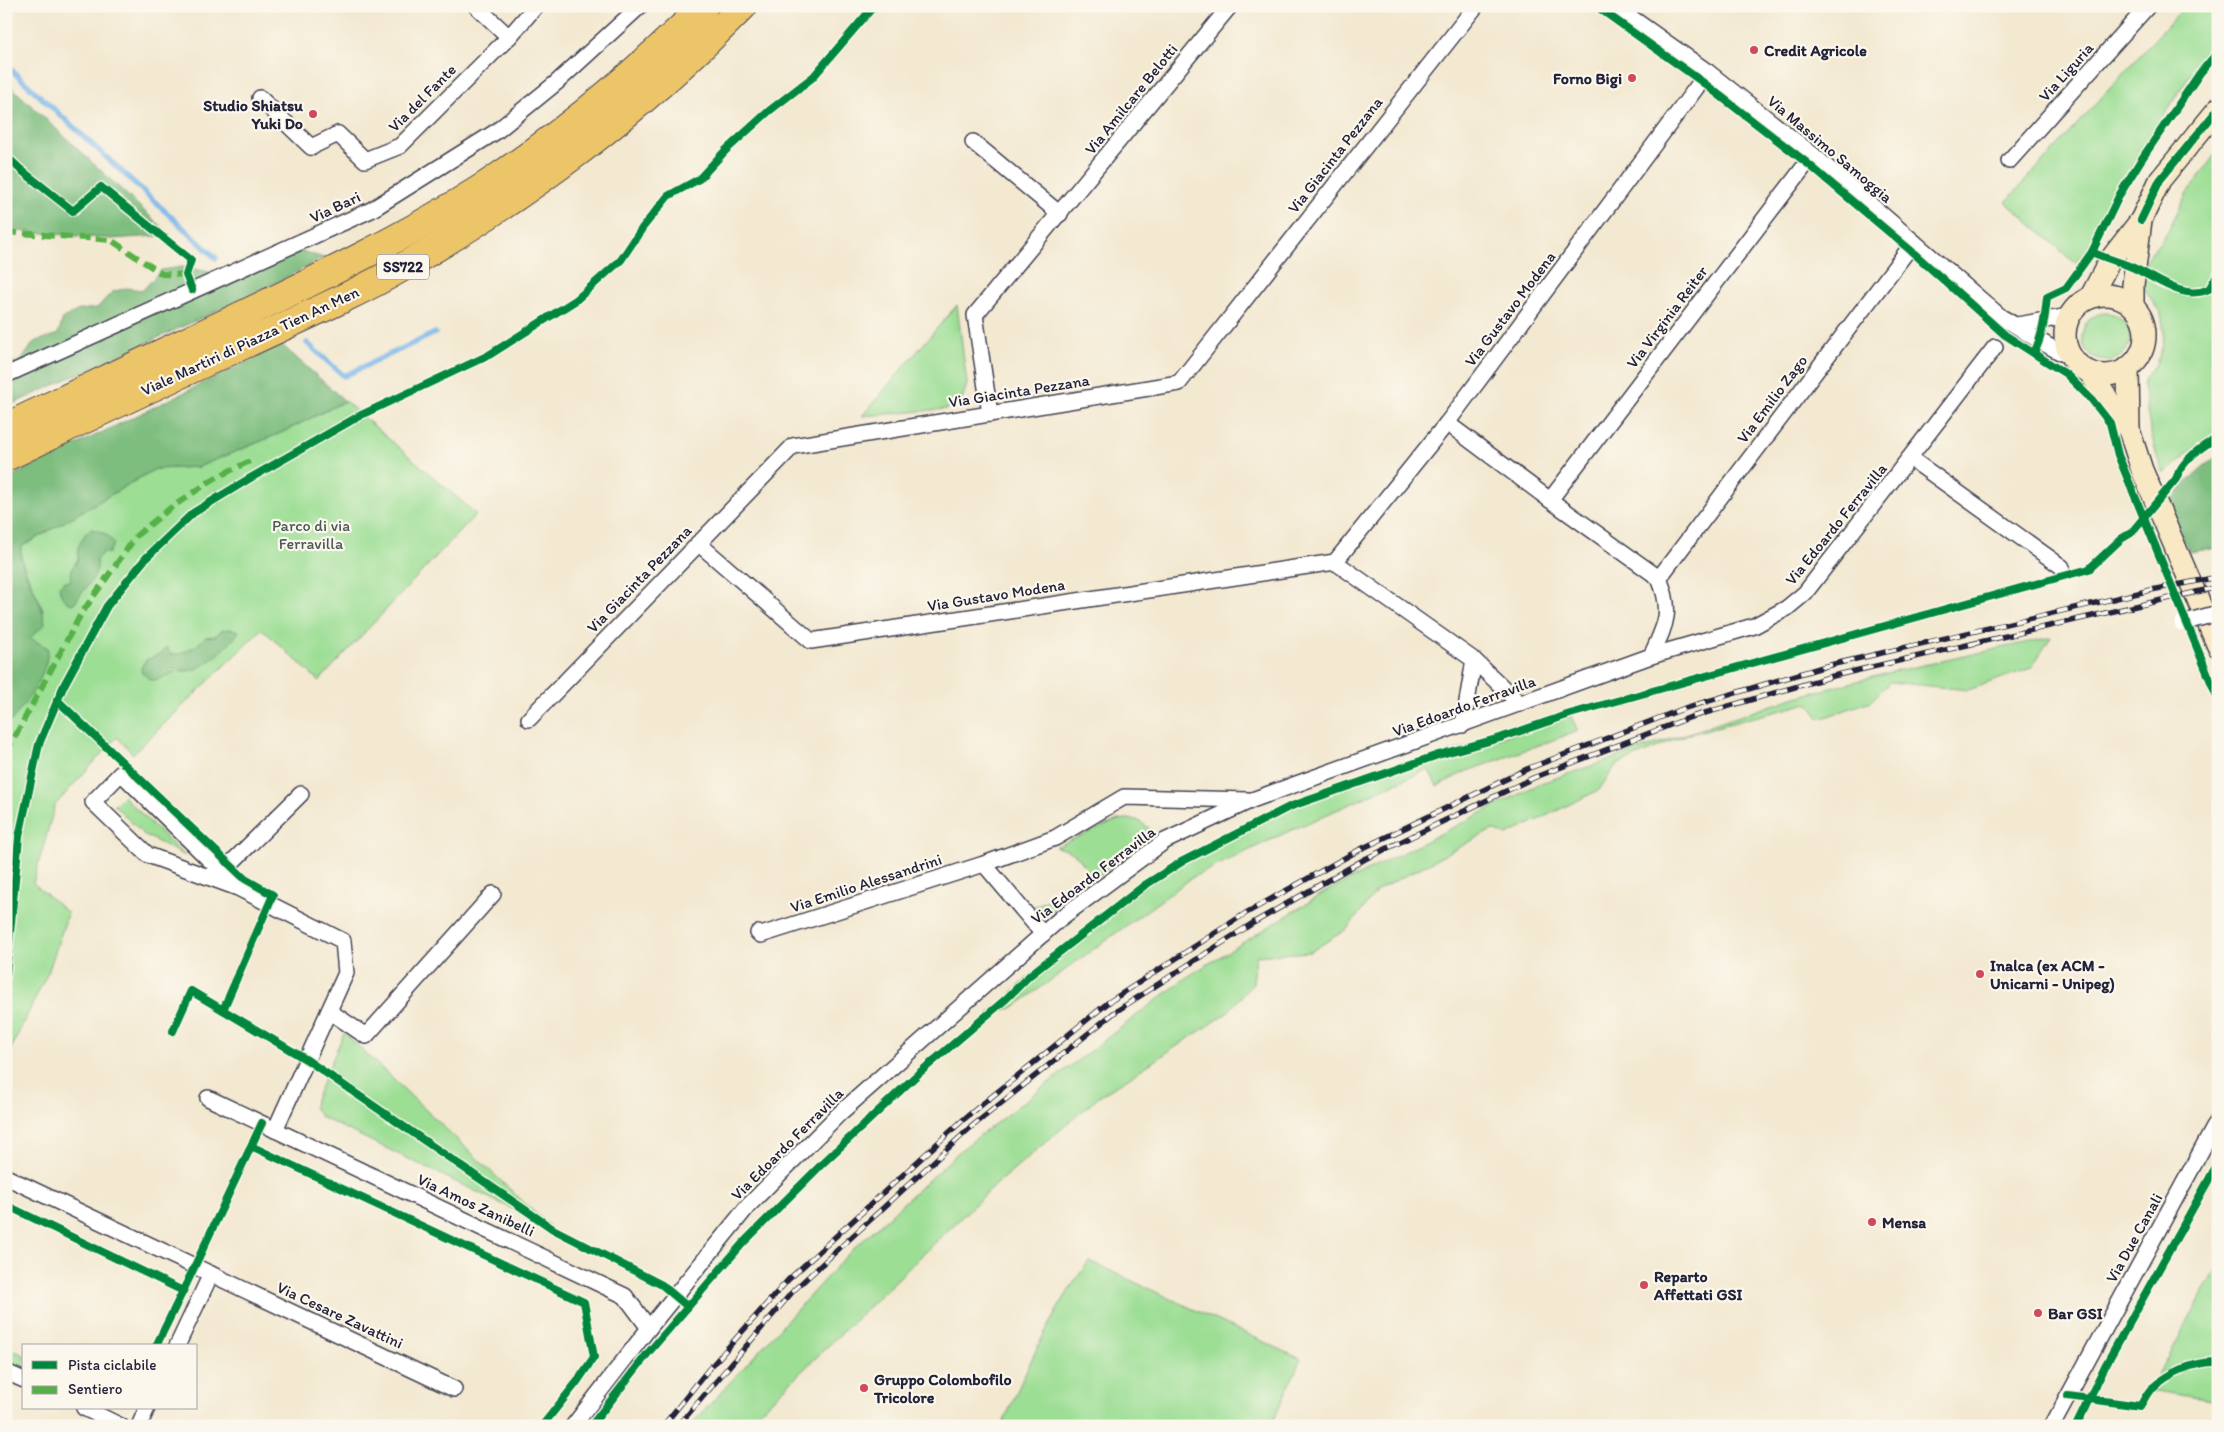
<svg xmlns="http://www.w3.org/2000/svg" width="2224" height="1432" viewBox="0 0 2224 1432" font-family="Itim,sans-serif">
<rect width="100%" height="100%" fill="#fbf7ec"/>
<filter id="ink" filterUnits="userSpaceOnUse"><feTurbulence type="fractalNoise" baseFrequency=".02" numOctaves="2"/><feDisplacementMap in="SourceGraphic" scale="10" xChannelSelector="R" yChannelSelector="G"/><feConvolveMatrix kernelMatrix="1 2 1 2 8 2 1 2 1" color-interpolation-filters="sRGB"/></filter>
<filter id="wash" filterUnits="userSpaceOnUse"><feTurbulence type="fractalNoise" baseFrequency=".0096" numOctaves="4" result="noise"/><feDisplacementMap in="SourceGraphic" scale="20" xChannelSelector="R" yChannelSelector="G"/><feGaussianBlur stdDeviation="1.12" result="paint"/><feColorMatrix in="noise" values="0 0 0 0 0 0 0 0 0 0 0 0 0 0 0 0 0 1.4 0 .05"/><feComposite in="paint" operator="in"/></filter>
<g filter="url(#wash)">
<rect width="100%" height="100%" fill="#f3e8d0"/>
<g fill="#9cde94" stroke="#5f8068">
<path d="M2185,6L2218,8V43L2187,79L2110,203L2090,247L2075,263L2006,202Z"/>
<path d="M2218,150V432L2199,444L2164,474L2158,460L2150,429L2143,385L2145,377L2155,366L2162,349L2164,332L2161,314L2144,288L2143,277L2147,259L2166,234L2187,194Z"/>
<path d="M957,305L967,384L962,400L947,409L862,416Z"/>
<circle cx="2106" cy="337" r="24"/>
<path d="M345,401L476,514L319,681L262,629L133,754L117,737L55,805L33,883L68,913L49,970L6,1059V722H10L30,638L43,609L20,559L21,547L155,469L198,467L283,432Z"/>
<path d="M2051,637L2031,668L1968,690L1890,682L1871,701L1820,719L1808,703L1686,735L1616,765L1599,790L1507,835L1492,830L1378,890L1347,929L1310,952L1256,956L1253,983L1226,1014L1099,1097L995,1185L745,1426H690L849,1253L962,1149L1187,977L1327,891L1541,783L1796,697L1892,672Z"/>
<path d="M1570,714L1578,731L1467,771L1437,786L1428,769L1281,835L1193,877L1014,1007L989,1014L1048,959L1145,885L1183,861L1289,807L1438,755L1500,738Z"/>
<path d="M123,796L185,856L143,834L114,805Z"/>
<path d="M1127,819L1137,820L1150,829L1151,837L1147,844L1086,883L1052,912L1046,915L1038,913L1033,907L1073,889L1084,880L1086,867C1075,853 1072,850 1055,847L1118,820Z"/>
<path d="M344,1033L550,1227L321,1117L314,1108L315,1100Z"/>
<path d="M1089,1261L1301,1359L1271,1426H1002C1027,1368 1051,1312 1089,1261Z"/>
<path d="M2218,1267V1401L2150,1390Z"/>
<path d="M6,1347L24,1355V1373L6,1365Z"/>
</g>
<g fill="#7dbd7e" stroke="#50705c">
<path d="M6,82L170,235L112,239L6,230Z"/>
<path d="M301,251L324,258L243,299L6,407V378L218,284Z"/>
<path d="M182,267L210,272L212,277L6,372V359L19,364L34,342L58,334L63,318L79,310L97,308L112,292L126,288L143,290L161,270Z"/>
<path d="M282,345L345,401L283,432L198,467L155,469L21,547C19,573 42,595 45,624L30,638L48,648C47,676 28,701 10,722H6V479Z"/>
<path d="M2218,455V548L2189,552L2169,503L2189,480Z"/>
<path d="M91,529C102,531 108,534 114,544L108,554L103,552L96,560C102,577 82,588 76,602L71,604C63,600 61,596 59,587L63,582L70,581L72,569L78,559V547L86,533Z"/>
<path d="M230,629L239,631C232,644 210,663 196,669C189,672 183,670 176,672C167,676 161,680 151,680L142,673L141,668L146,660L162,653L166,647L171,654H180L196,646L205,637L215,636L222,630Z"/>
</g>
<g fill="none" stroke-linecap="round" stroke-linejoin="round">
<g stroke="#75b4e8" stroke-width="5.5">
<path d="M6,65L216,258"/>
<path d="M307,343L344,376L435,333"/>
</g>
</g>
</g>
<g filter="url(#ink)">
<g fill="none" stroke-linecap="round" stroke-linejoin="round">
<g stroke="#414051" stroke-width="18">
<g id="street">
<path d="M476,6L509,37"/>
<path d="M1615,6L1708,72L1813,155L2001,317C2025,330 2045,347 2071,357"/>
<path d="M260,98L311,147L338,134L365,160L400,146L509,37L536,6"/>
<path d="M973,142L1060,214"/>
<path d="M2009,161L2148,6"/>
<path d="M2017,325L2069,316"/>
<path d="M6,375L371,210L497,131L556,83L640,6"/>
<path d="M990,414L975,315L1230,6"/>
<path d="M1447,423L1550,500L1659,578C1673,612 1666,624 1651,656"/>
<path d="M1910,458L2062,567"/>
<path d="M1550,500L1813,155"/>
<path d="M698,543L811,641L1335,562L1447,423L1708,72"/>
<path d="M1335,562L1474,660L1520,704"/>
<path d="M1659,578L1914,242"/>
<path d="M529,719L793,446L1179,383L1476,6"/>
<path d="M1463,725L1474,660"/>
<path d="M984,864L1043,934"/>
<path d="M221,873L301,794"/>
<path d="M238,888L148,855L93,802L121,773L238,888L343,941L346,973L275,1130"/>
<path d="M758,933L761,935L984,864L1055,838L1124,797L1248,800"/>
<path d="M329,1011L366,1036L493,894"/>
<path d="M208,1098L625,1296L649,1328"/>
<path d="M6,1177L454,1389"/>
<path d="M177,1346L211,1274"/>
<path d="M6,1372L24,1380"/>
<path d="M84,1408L121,1426"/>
<path d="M139,1426L147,1408"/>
<path d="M573,1426L649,1328L748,1206L839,1114L1062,917L1165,841L1252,800L1651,656L1754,626L1787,608L1805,593L1995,347"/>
<path d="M2052,1426L2218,1120"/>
</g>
</g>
<g stroke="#414051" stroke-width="24">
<g id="secondary">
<circle cx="2105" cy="335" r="40"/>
<path d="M2090,298L2110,260L2141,220L2160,180L2218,109"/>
<path d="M2133,306V285L2141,220"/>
<path d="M2128,369L2129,430L2142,470L2218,646"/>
<path d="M2090,373L2129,430"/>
</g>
</g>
<g stroke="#414051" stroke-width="30">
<g id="highway">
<path d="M6,427C81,391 155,356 230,321C318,279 406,237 488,184C566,132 637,72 704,6"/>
<path d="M6,457C84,419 161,383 239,347C294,321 349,298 401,268C531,194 638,113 743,6"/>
</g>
</g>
<use href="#street" stroke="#fff" stroke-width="15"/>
<use href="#secondary" stroke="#f8e8c3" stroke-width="21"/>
<use href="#highway" stroke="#edc569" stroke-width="28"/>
<g stroke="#22223b" stroke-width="5.5">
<g id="rail">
<path d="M663,1426L708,1370L788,1280L964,1119L1109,1002L1246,913L1359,850L1527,769L1685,708L1826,666L2151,590L2218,577"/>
<path d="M678,1426L794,1290L970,1128L1115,1012L1253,923L1365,859L1533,778L1691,717L1833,676L2218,587"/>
</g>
</g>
<use href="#rail" stroke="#fbf7ec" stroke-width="4" stroke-dasharray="11" stroke-linecap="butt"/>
<g stroke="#414051" stroke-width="18" stroke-linecap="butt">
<path id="street-bridge" d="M2182,623L2218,613"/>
</g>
<use href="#street-bridge" stroke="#fff" stroke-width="15"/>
<g stroke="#55b146" stroke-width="6" stroke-dasharray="12 6" stroke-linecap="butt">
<path d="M6,232L111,240L162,274L186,275"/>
<path d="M6,753L81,614L137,535L169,509L215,478L252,460"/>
</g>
<g stroke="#fbf7ec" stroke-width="11">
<g id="cycleway">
<path d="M1596,6L1701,81L1807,163L1909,249L2005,335L2066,374L2092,400L2110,423L2118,455L2218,699"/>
<path d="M6,156L21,170L73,211L101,187L191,260L186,275L192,290"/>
<path d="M2141,220L2160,180L2218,109"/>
<path d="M2092,252C2106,259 2122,262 2136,269C2158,279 2184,301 2209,289L2218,274"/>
<path d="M2034,353C2043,335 2045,317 2047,297L2066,288L2092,252L2120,194L2141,160L2200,73L2218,52"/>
<path d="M57,700L245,879L273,895L223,1010"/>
<path d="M6,977L19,837L39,744L64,685L107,606L146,558L193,513L247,480L361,415L489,355L576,300L621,260L643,227L668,196L699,179L726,150L769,111L813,77L874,6"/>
<path d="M173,1031L191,991L307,1060L553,1229L662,1285L688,1307"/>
<path d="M251,1146L584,1302L594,1357L577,1382L542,1426"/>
<path d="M6,1205L183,1291L156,1346"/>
<path d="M183,1291L262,1123"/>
<path d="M2068,1396L2140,1406C2144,1400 2147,1393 2151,1389C2169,1373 2194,1361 2218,1362"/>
<path d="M591,1426L648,1353L743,1243L824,1162L918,1074L1006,999L1030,975L1145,885L1183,861L1289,807L1438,755L1500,738L1570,714L2089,569L2121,539L2131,533L2176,479C2182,460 2201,447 2218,437"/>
<path d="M2076,1426L2105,1366L2218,1163"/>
</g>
</g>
<use href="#cycleway" stroke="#00873e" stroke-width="8"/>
</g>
</g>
<g fill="#d1495b" stroke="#fbf7ec" stroke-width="2">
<circle cx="1754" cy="50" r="5"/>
<circle cx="1632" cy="78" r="5"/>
<circle cx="313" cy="114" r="5"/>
<circle cx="1980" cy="974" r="5"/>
<circle cx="1872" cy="1222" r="5"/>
<circle cx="1644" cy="1285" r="5"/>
<circle cx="2038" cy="1313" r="5"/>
<circle cx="864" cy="1388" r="5"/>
</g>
<g text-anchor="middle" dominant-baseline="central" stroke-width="4.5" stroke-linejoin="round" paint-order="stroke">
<rect fill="#fbf7ec" stroke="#636270" stroke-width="1" x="377" y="254.5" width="52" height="25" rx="4"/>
<g font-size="15" font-weight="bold" fill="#22223b">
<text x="403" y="267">SS722</text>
</g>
<g font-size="16" font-weight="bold" fill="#22223b" stroke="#fbf7ec" text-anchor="start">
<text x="1764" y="50">Credit Agricole</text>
<text x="1622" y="78" text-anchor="end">Forno Bigi</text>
<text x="303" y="105" text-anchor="end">Studio Shiatsu<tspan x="303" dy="18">Yuki Do</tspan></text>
<text x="1990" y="965">Inalca (ex ACM -<tspan x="1990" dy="18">Unicarni - Unipeg)</tspan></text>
<text x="1882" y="1222">Mensa</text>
<text x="1654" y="1276">Reparto<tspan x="1654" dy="18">Affettati GSI</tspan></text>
<text x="2048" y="1313">Bar GSI</text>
<text x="874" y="1379">Gruppo Colombofilo<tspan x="874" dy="18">Tricolore</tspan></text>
</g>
<g font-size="16" fill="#22223b" stroke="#fbf7ec">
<text transform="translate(2066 72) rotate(-48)">Via Liguria</text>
<text transform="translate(422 98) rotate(-45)">Via del Fante</text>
<text transform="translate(1131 99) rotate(-51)">Via Amilcare Belotti</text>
<text transform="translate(1830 149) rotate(40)">Via Massimo Samoggia</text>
<text transform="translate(1335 155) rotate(-52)">Via Giacinta Pezzana</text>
<text transform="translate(335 207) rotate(-25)">Via Bari</text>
<text transform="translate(1510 309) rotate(-53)">Via Gustavo Modena</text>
<text transform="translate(1667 317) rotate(-53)">Via Virginia Reiter</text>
<text transform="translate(250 341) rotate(-25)">Viale Martiri di Piazza Tien An Men</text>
<text transform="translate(1019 391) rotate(-9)">Via Giacinta Pezzana</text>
<text transform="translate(1772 399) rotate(-53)">Via Emilio Zago</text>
<text transform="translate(1836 524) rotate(-51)">Via Edoardo Ferravilla</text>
<text transform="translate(639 579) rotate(-46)">Via Giacinta Pezzana</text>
<text transform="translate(996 595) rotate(-9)">Via Gustavo Modena</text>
<text transform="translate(1464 706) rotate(-20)">Via Edoardo Ferravilla</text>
<text transform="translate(1093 875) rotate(-37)">Via Edoardo Ferravilla</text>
<text transform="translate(866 883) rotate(-18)">Via Emilio Alessandrini</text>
<text transform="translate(787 1144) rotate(-45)">Via Edoardo Ferravilla</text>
<text transform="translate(476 1205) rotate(25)">Via Amos Zanibelli</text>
<text transform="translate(2134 1238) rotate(-61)">Via Due Canali</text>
<text transform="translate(340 1315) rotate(25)">Via Cesare Zavattini</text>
</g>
<g font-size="16" fill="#475a56" stroke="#fbf7ec">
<text x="311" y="525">Parco di via<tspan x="311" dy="18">Ferravilla</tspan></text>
</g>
</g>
<rect width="2224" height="1432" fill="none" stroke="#fbf7ec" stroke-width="25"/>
<rect x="22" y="1344" width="175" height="65" fill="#fbf7ec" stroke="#a4a2a5"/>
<rect x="32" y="1361" width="25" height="8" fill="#00873e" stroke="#a4a2a5"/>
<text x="68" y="1370" font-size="15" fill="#22223b">Pista ciclabile</text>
<rect x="32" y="1386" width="25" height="8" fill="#55b146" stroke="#a4a2a5"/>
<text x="68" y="1394" font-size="15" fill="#22223b">Sentiero</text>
</svg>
